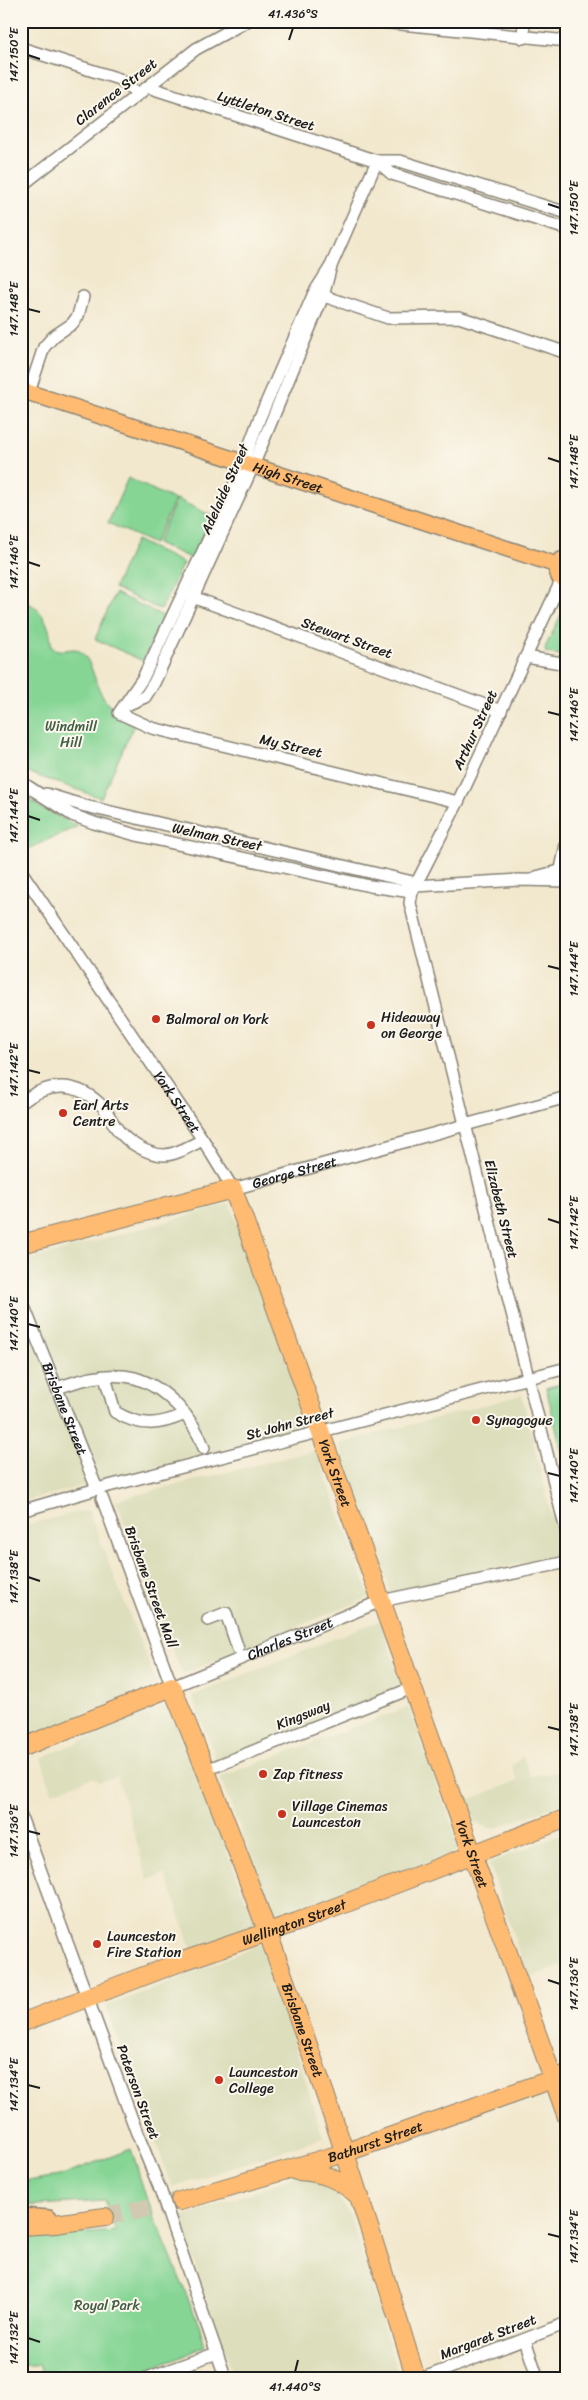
<svg xmlns="http://www.w3.org/2000/svg" width="588" height="2400" viewBox="0 0 588 2400" font-family="Sriracha,sans-serif">
<rect width="100%" height="100%" fill="#fbf7ec"/>
<filter id="ink" filterUnits="userSpaceOnUse"><feTurbulence type="fractalNoise" baseFrequency=".02" numOctaves="2"/><feDisplacementMap in="SourceGraphic" scale="10" xChannelSelector="R" yChannelSelector="G"/><feConvolveMatrix kernelMatrix="1 2 1 2 8 2 1 2 1" color-interpolation-filters="sRGB"/></filter>
<filter id="wash" filterUnits="userSpaceOnUse"><feTurbulence type="fractalNoise" baseFrequency=".0096" numOctaves="4" result="noise"/><feDisplacementMap in="SourceGraphic" scale="20" xChannelSelector="R" yChannelSelector="G"/><feGaussianBlur stdDeviation="1.12" result="paint"/><feColorMatrix in="noise" values="0 0 0 0 0 0 0 0 0 0 0 0 0 0 0 0 0 1.4 0 .05"/><feComposite in="paint" operator="in"/></filter>
<g filter="url(#wash)">
<rect width="100%" height="100%" fill="#f2e8ce"/>
<g fill="#dcdebc">
<path d="M230,1204L309,1427L21,1502V1262Z"/>
<path d="M522,1395L561,1555L391,1593L339,1444Z"/>
<path d="M316,1450L370,1597L182,1674L116,1500Z"/>
<path d="M88,1510L157,1685L21,1740V1526Z"/>
<path d="M380,1620L404,1690L217,1762L192,1696Z"/>
<path d="M169,1704L256,1925L192,1950L165,1874L148,1880L117,1776L100,1782L93,1777L52,1792L41,1758Z"/>
<path d="M409,1707L461,1850L276,1920L220,1777Z"/>
<path d="M523,1756L530,1776L567,1771V1801L494,1829L475,1824L467,1800L518,1781L512,1766Z"/>
<path d="M563,1834L567,1841V1964L528,1978L489,1863Z"/>
<path d="M260,1944L299,2058L323,2138L172,2187L106,2006L170,1983Z"/>
<path d="M300,2174L327,2181L350,2216L397,2371L374,2379H235L179,2219Z"/>
</g>
<g fill="#86d595" stroke="#517858">
<path d="M128,478L175,500L154,544L108,523Z"/>
<path d="M177,499L212,516L192,559L157,543Z"/>
<path d="M136,540L183,563L161,610L114,588Z"/>
<path d="M115,593L163,616L143,661L95,639Z"/>
<path d="M21,601C42,604 52,629 51,647C62,655 73,645 80,651C92,660 94,681 101,693C109,707 121,716 134,725L101,798L21,770Z"/>
<path d="M567,602V656L546,653L545,648Z"/>
<path d="M21,794L45,810L78,826L21,852Z"/>
<path d="M567,1382V1472L546,1388Z"/>
<path d="M131,2149L146,2197L200,2327L205,2346L182,2357L122,2379H46L38,2365H21V2234L60,2235L116,2231L104,2201L21,2206V2182L59,2176Z"/>
</g>
</g>
<g filter="url(#ink)">
<g fill="none" stroke-linecap="round" stroke-linejoin="round">
<path stroke="#d2c9b3" stroke-width="18" stroke-dasharray="18 9" stroke-linecap="butt" d="M105,2217L180,2201"/>
<g stroke="#878275" stroke-width="14">
<g id="minor">
<path d="M372,21L567,41"/>
<path d="M523,38L524,21"/>
<path d="M21,48L119,79L139,94"/>
<path d="M148,87L377,161H400L567,213"/>
<path d="M377,161L392,174L567,229"/>
<path d="M21,186L196,49L247,21"/>
<path d="M331,266L314,293L260,417L237,479L143,678L119,713L152,728L458,802"/>
<path d="M318,294L388,318L459,317L567,353"/>
<path d="M29,392L44,347L54,336L72,324L78,316L83,297"/>
<path d="M562,579L458,802L412,892L410,903L567,1534"/>
<path d="M187,595L501,711"/>
<path d="M526,657L567,664"/>
<path d="M124,706L145,697L154,683L253,466L323,296L331,266L377,161"/>
<path d="M21,782L72,815L94,823L136,835L370,886L412,892"/>
<path d="M46,794L85,806L417,883"/>
<path d="M561,869L567,840"/>
<path id="s1" d="M21,871L203,1140L233,1189L567,1097"/>
<path d="M536,877L567,869"/>
<path d="M415,886L519,880L567,881"/>
<path d="M21,1103C48,1081 78,1081 103,1107C109,1114 112,1123 118,1130C127,1142 148,1155 164,1155C177,1155 191,1145 203,1140"/>
<path id="s2" d="M21,1299L97,1489"/>
<path d="M105,1377L115,1412C140,1427 159,1426 185,1414"/>
<path d="M63,1386C85,1378 113,1372 135,1378C166,1387 194,1419 204,1448"/>
<path id="s3" d="M102,1498L172,1687L381,1601L567,1562"/>
<path d="M21,1511L97,1489L567,1368"/>
<path d="M208,1620L226,1613L238,1649"/>
<path d="M206,1770L412,1688"/>
<path d="M21,1817L137,2133L160,2189"/>
<path d="M172,2225L226,2379"/>
<path d="M525,2340L538,2379"/>
<path d="M144,2379L217,2353"/>
<path d="M421,2379L567,2323"/>
</g>
</g>
<g stroke="#878275" stroke-width="18">
<g id="major">
<path id="s4" d="M21,390L557,565"/>
<path d="M567,558L561,560L556,568L559,577L567,580"/>
<path d="M21,2216L49,2218"/>
</g>
</g>
<g stroke="#878275" stroke-width="20">
<g id="highway">
<path id="s5" d="M21,1244L233,1189L567,2117"/>
<path id="s6" d="M21,1748L172,1687C265,1913 346,2144 416,2379"/>
<path id="s7" d="M21,2023L183,1961L297,1922L567,1818"/>
<path d="M296,2171C324,2172 339,2179 360,2197"/>
<path id="s8" d="M180,2201L344,2153L567,2074"/>
<path d="M21,2226L55,2224L105,2217"/>
</g>
</g>
<use href="#minor" stroke="#fff" stroke-width="11"/>
<use href="#major" stroke="#ffbb71" stroke-width="15"/>
<use href="#highway" stroke="#ffbb71" stroke-width="18"/>
<g stroke="#878275" stroke-width="14" stroke-linecap="butt">
<path id="minor-bridge" d="M160,2189L172,2225"/>
</g>
<use href="#minor-bridge" stroke="#fff" stroke-width="11"/>
</g>
</g>
<path fill="none" stroke="#1c1c1c" stroke-width="2" d="M289,40L293,28M28,55L40,59M548,204L560,208M28,309L40,312M548,458L560,462M28,562L40,566M548,712L560,715M28,816L40,820M548,966L560,969M28,1070L40,1073M548,1219L560,1223M28,1324L40,1327M548,1473L560,1476M28,1577L40,1581M548,1727L560,1730M28,1831L40,1834M548,1980L560,1984M28,2085L40,2088M548,2234L560,2237M28,2338L40,2342M295,2372L298,2360"/>
<g fill="#c8321e" stroke="#fbf7ec" stroke-width="2">
<circle cx="156" cy="1019" r="5"/>
<circle cx="371" cy="1025" r="5"/>
<circle cx="63" cy="1113" r="5"/>
<circle cx="476" cy="1420" r="5"/>
<circle cx="263" cy="1774" r="5"/>
<circle cx="282" cy="1814" r="5"/>
<circle cx="97" cy="1944" r="5"/>
<circle cx="219" cy="2080" r="5"/>
</g>
<g text-anchor="middle" dominant-baseline="central" stroke-width="4" stroke-linejoin="round" paint-order="stroke">
<g font-size="14" fill="#1c1c1c" stroke="#fbf7ec">
<text transform="translate(116 92) rotate(-38)">Clarence Street</text>
<text transform="translate(266 111) rotate(18)">Lyttleton Street</text>
<text stroke="none"><textPath href="#s4" startOffset="281">High Street</textPath></text>
<text transform="translate(225 489) rotate(-66)">Adelaide Street</text>
<text transform="translate(347 638) rotate(20)">Stewart Street</text>
<text transform="translate(475 730) rotate(-65)">Arthur Street</text>
<text transform="translate(291 746) rotate(13)">My Street</text>
<text transform="translate(217 837) rotate(12)">Welman Street</text>
<text stroke="none"><textPath href="#s1" startOffset="279">York Street</textPath></text>
<text stroke="none"><textPath href="#s1" startOffset="446">George Street</textPath></text>
<text transform="translate(501 1209) rotate(76)">Elizabeth Street</text>
<text stroke="none"><textPath href="#s2" startOffset="118">Brisbane Street</textPath></text>
<text transform="translate(290 1424) rotate(-15)">St John Street</text>
<text stroke="none"><textPath href="#s5" startOffset="521">York Street</textPath></text>
<text transform="translate(151 1587) rotate(70)">Brisbane Street Mall</text>
<text stroke="none"><textPath href="#s3" startOffset="329">Charles Street</textPath></text>
<text transform="translate(303 1715) rotate(-22)">Kingsway</text>
<text stroke="none"><textPath href="#s5" startOffset="926">York Street</textPath></text>
<text stroke="none"><textPath href="#s7" startOffset="291">Wellington Street</textPath></text>
<text stroke="none"><textPath href="#s6" startOffset="530">Brisbane Street</textPath></text>
<text transform="translate(138 2092) rotate(70)">Paterson Street</text>
<text stroke="none"><textPath href="#s8" startOffset="204">Bathurst Street</textPath></text>
<text transform="translate(488 2337) rotate(-21)">Margaret Street</text>
</g>
<g font-size="14" fill="#415d46" stroke="#fbf7ec">
<text x="71" y="726">Windmill<tspan x="71" dy="16">Hill</tspan></text>
<text x="107" y="2305">Royal Park</text>
</g>
<g font-size="14" fill="#1c1c1c" stroke="#fbf7ec" text-anchor="start">
<text x="381" y="1017">Hideaway<tspan x="381" dy="16">on George</tspan></text>
<text x="166" y="1019">Balmoral on York</text>
<text x="73" y="1105">Earl Arts<tspan x="73" dy="16">Centre</tspan></text>
<text x="486" y="1420">Synagogue</text>
<text x="273" y="1774">Zap fitness</text>
<text x="292" y="1806">Village Cinemas<tspan x="292" dy="16">Launceston</tspan></text>
<text x="107" y="1936">Launceston<tspan x="107" dy="16">Fire Station</tspan></text>
<text x="229" y="2072">Launceston<tspan x="229" dy="16">College</tspan></text>
</g>
</g>
<rect width="588" height="2400" fill="none" stroke="#fbf7ec" stroke-width="55"/>
<rect x="28" y="28" width="532" height="2344" fill="none" stroke="#1c1c1c" stroke-width="2"/>
<g font-size="12" text-anchor="middle" fill="#1c1c1c">
<text x="293" y="18">41.436°S</text>
<text transform="translate(14 55) rotate(-90)" y="4">147.150°E</text>
<text transform="translate(574 208) rotate(-90)" y="4">147.150°E</text>
<text transform="translate(14 309) rotate(-90)" y="4">147.148°E</text>
<text transform="translate(574 462) rotate(-90)" y="4">147.148°E</text>
<text transform="translate(14 562) rotate(-90)" y="4">147.146°E</text>
<text transform="translate(574 715) rotate(-90)" y="4">147.146°E</text>
<text transform="translate(14 816) rotate(-90)" y="4">147.144°E</text>
<text transform="translate(574 969) rotate(-90)" y="4">147.144°E</text>
<text transform="translate(14 1070) rotate(-90)" y="4">147.142°E</text>
<text transform="translate(574 1223) rotate(-90)" y="4">147.142°E</text>
<text transform="translate(14 1324) rotate(-90)" y="4">147.140°E</text>
<text transform="translate(574 1476) rotate(-90)" y="4">147.140°E</text>
<text transform="translate(14 1577) rotate(-90)" y="4">147.138°E</text>
<text transform="translate(574 1730) rotate(-90)" y="4">147.138°E</text>
<text transform="translate(14 1831) rotate(-90)" y="4">147.136°E</text>
<text transform="translate(574 1984) rotate(-90)" y="4">147.136°E</text>
<text transform="translate(14 2085) rotate(-90)" y="4">147.134°E</text>
<text transform="translate(574 2237) rotate(-90)" y="4">147.134°E</text>
<text transform="translate(14 2338) rotate(-90)" y="4">147.132°E</text>
<text x="295" y="2391">41.440°S</text>
</g>
</svg>
